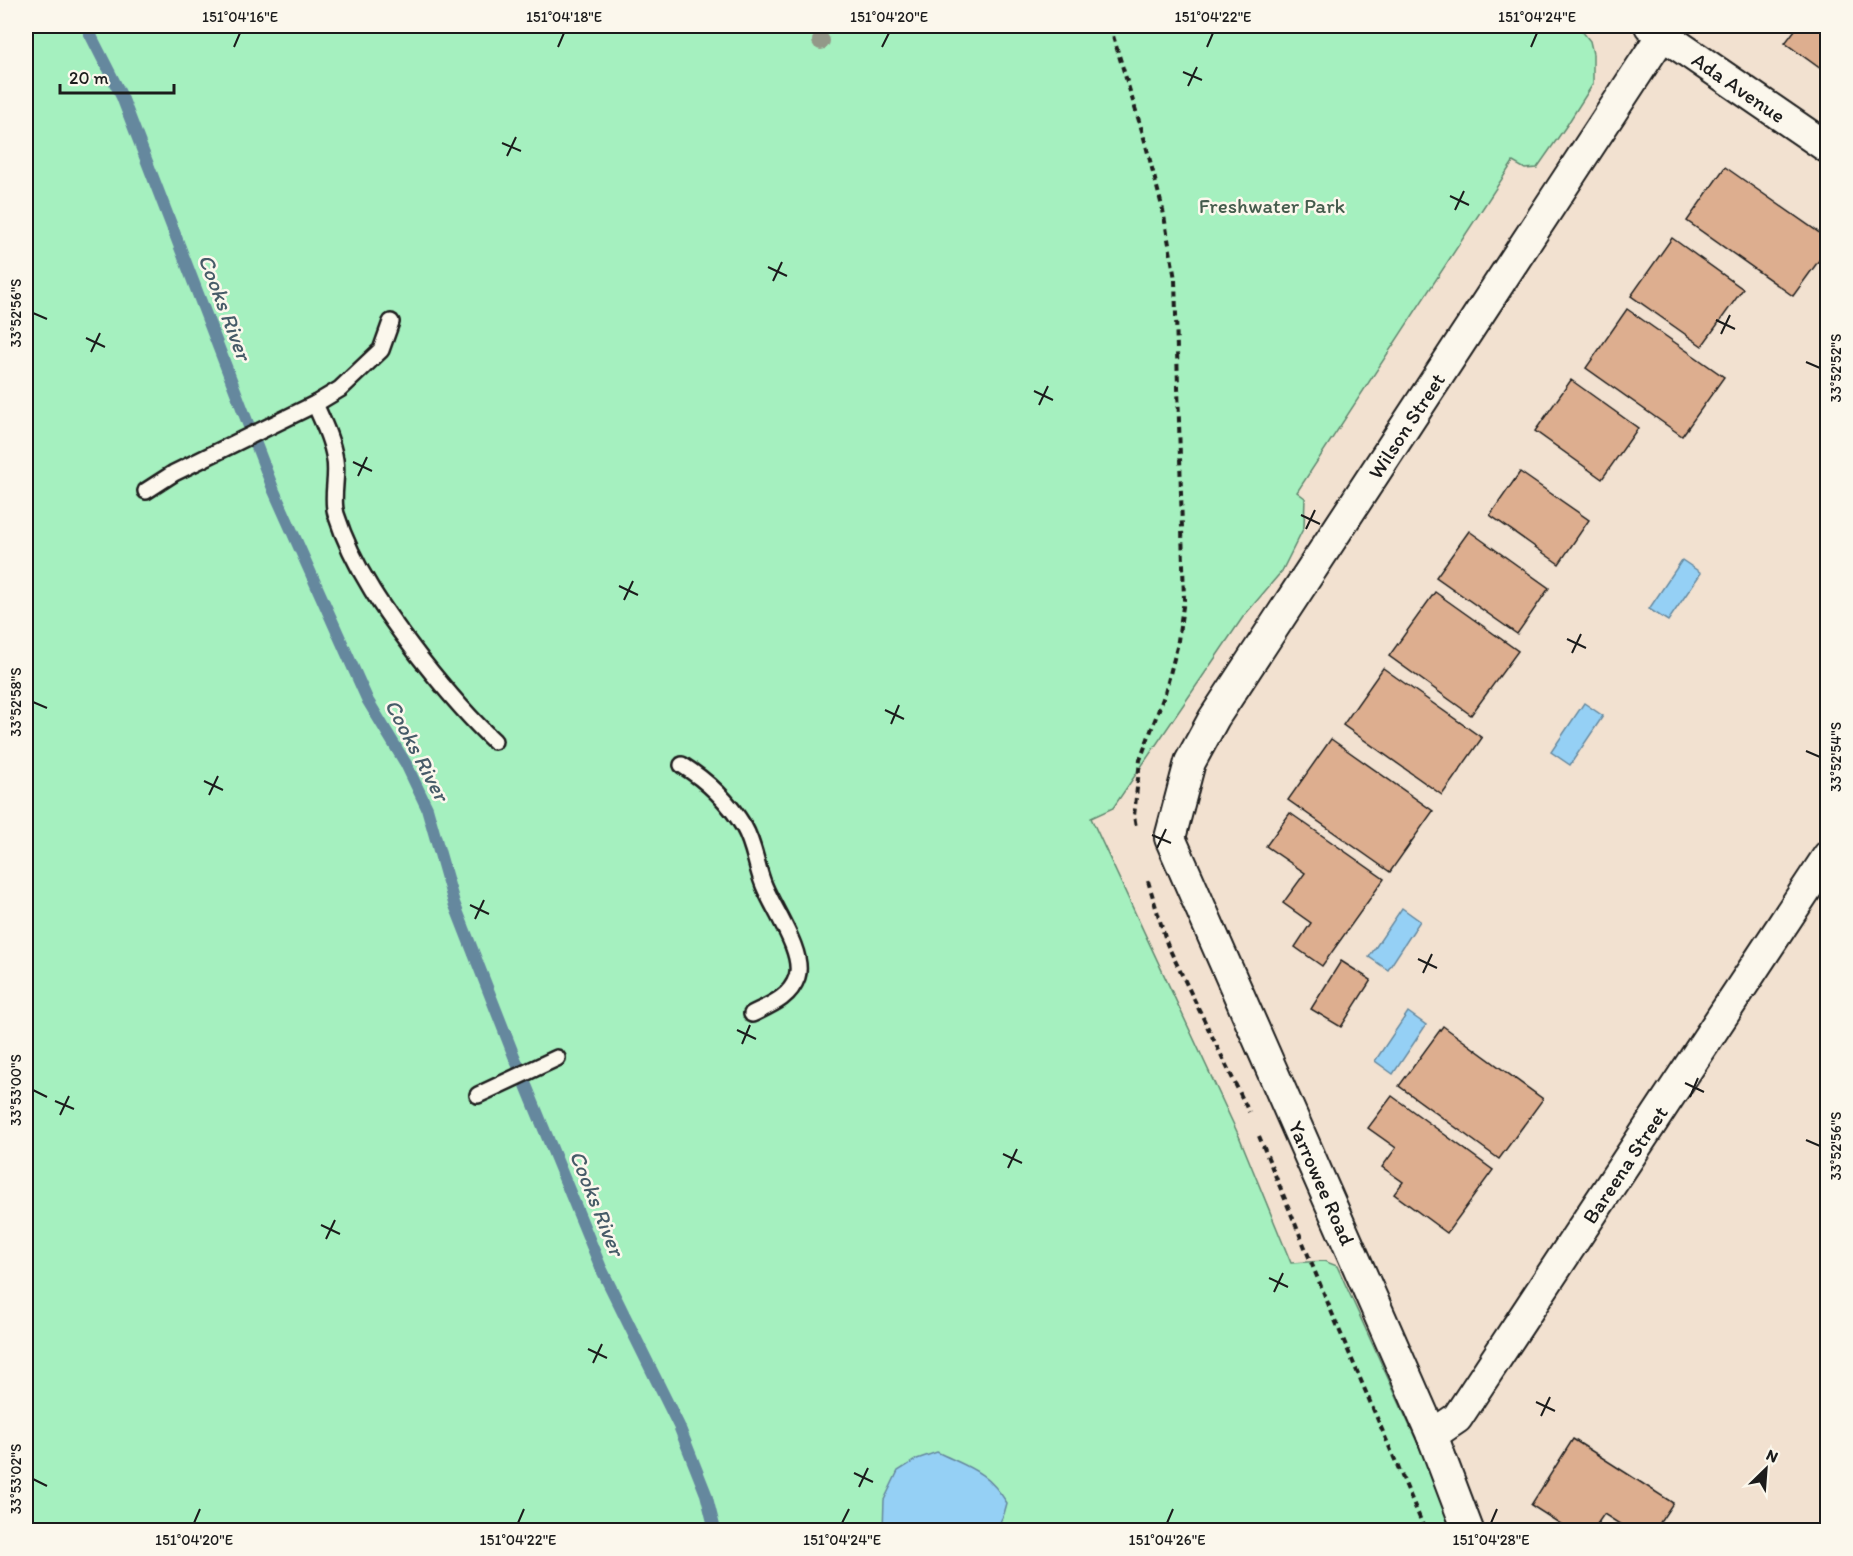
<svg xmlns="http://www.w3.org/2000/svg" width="1853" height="1556" viewBox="0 0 1853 1556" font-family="Itim,sans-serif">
<rect width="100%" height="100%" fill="#f2e1d0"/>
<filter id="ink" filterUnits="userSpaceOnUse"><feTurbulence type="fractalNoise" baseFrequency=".0167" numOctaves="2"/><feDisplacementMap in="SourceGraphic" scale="12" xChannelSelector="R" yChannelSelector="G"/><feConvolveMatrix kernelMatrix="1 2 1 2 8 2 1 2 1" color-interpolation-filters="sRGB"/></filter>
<g filter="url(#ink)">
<path fill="#a5f0bf" stroke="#60866e" stroke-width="1.5" d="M26,26H1578L1590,41L1593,54V84L1567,125L1537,168L1525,169L1513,162L1297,492L1305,498L1304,527L1282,571L1243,617L1113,808L1091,818L1239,1136L1291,1263L1324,1261L1337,1266L1457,1530H26Z"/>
<g fill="#95d0f5" stroke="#65889e" stroke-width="1.5">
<path d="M1682,560L1701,573L1668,621L1649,609Z"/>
<path d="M1584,703L1603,716L1570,765L1551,752Z"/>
<path d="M1402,908L1420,921L1388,970L1369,957Z"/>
<path d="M1408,1012L1426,1025L1393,1074L1375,1061Z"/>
<path d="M937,1452C970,1468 987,1471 1007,1503L1004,1514L996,1530H883L884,1500L898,1471L917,1459Z"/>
</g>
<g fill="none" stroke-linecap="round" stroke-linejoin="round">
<path stroke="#65889e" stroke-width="12" d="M86,26L122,97L274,491L368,701L406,764L427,808L454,903L514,1056L601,1268L679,1426L706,1494L715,1530"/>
</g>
<g fill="#ddae8f" stroke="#1c1c1c" stroke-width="1.5">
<path d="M1798,26H1828V74L1785,43Z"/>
<path d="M1725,167L1828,239V248L1793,296L1687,221Z"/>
<path d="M1672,238L1743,289L1702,346L1631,296Z"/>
<path d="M1627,309L1724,377L1682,436L1586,368Z"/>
<path d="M1571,380L1638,428L1602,479L1535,431Z"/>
<path d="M1520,472L1589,520L1559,564L1490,515Z"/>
<path d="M1469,531L1549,588L1517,634L1436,577Z"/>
<path d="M1435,592L1518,651L1471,715L1389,656Z"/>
<path d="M1383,668L1482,738L1442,795L1343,725Z"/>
<path d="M1331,739L1433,811L1390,872L1288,800Z"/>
<path d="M1290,813L1384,879L1322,966L1295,947L1311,923L1283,903L1305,873L1266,846Z"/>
<path d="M1341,961L1371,980L1341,1027L1311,1009Z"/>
<path d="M1443,1026L1543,1099L1499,1159L1399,1086Z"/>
<path d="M1392,1096L1493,1170L1447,1233L1394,1194L1403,1182L1382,1167L1396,1148L1368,1128Z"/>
<path d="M1573,1439L1673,1503L1655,1530H1629L1604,1514L1593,1530H1570L1531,1505Z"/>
</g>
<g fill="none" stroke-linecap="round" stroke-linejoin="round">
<g stroke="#1c1c1c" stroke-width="20">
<g id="lane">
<path d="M315,404C323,422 332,440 335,460C338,478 331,497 336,514C353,568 387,615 421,659C444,688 467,716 494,741"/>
<path d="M146,491L174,473L315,404L340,389L381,350L391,322"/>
<path d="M682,765C706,780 729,802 744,827C754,844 756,865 763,883C772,908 805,952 797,977C790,998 770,1005 752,1014"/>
<path d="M478,1095L557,1058"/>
</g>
</g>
<g stroke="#1c1c1c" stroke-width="34">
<g id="street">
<path id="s1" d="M1650,26L1828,148"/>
<path id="s2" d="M1432,1435L1457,1418L1828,856"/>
<path id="s3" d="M1468,1530L1432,1435L1170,838L1190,762L1214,718L1668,26"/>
</g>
</g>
<g stroke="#1c1c1c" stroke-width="4" stroke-dasharray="6 4.5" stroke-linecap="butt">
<path d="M1110,26L1143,134L1163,210L1175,279L1184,600L1177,647L1165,693L1140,760L1134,816L1136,827"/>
<path d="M1148,881L1167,944L1249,1112"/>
<path d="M1259,1136L1332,1313L1425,1530"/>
</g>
<use href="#lane" stroke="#fbf7ec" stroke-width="15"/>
<use href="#street" stroke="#fbf7ec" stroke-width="30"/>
</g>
<circle fill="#939888" cx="821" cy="41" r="9"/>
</g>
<path fill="none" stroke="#1c1c1c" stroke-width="2" d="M234,47L240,33M558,47L564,33M882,47L889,33M1207,47L1213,33M1531,47L1537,33M1183,72L1202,80M1188,86L1197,67M502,143L521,151M507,156L516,137M1450,196L1469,205M1455,210L1464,191M768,267L787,276M773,281L782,262M33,313L47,319M1716,320L1735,329M1721,334L1730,315M86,338L105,347M91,352L100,333M1806,362L1820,368M1034,391L1053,400M1039,405L1048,386M353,462L372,471M358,476L367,457M1301,515L1320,524M1306,529L1315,510M619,586L638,595M624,600L633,581M1567,639L1586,648M1572,653L1581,634M33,702L47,708M885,710L904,719M891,724L899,705M1806,751L1820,757M204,781L223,790M209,795L218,776M1152,835L1171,843M1157,848L1166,829M470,905L489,914M475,919L484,900M1418,959L1437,968M1423,973L1432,954M737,1030L756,1039M742,1044L750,1025M1685,1083L1704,1092M33,1090L47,1097M1690,1097L1698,1078M55,1101L74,1109M60,1115L69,1096M1806,1140L1820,1146M1003,1154L1022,1163M1008,1168L1017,1149M321,1225L340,1234M326,1239L335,1220M1269,1278L1288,1287M1274,1292L1283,1273M588,1349L607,1358M593,1363L602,1344M1536,1402L1555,1411M1541,1416L1550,1397M854,1473L873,1482M33,1479L47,1486M859,1487L868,1468M194,1523L200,1509M518,1523L524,1509M842,1523L849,1509M1167,1523L1173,1509M1491,1523L1497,1509"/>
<g text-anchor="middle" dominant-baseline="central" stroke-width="5" stroke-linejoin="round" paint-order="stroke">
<g font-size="21" fill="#1c1c1c" stroke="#fbf7ec">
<text stroke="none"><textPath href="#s1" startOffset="108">Ada Avenue</textPath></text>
<text stroke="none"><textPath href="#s3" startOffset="1232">Wilson Street</textPath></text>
<text stroke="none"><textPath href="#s2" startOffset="334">Bareena Street</textPath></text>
<text transform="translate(1322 1183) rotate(66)">Yarrowee Road</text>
</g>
<g font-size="21" fill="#455c4d" stroke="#fbf7ec">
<text x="1272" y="205">Freshwater Park</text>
</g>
<g font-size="22" font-style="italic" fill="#465b68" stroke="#fbf7ec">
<text transform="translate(225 307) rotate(69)">Cooks River</text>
<text transform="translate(417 750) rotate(62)">Cooks River</text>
<text transform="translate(597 1203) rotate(68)">Cooks River</text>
</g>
</g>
<rect width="1853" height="1556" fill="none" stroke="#fbf7ec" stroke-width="66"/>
<g transform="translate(1766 1469) rotate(25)" stroke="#fbf7ec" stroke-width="4.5" paint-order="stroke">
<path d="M0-4.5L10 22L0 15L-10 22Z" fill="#1c1c1c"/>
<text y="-9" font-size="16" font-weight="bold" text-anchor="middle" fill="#1c1c1c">N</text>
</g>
<path d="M60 84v9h114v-9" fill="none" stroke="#1c1c1c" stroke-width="3"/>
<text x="69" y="84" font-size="18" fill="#1c1c1c" stroke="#fbf7ec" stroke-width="4.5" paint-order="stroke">20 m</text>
<rect x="33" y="33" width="1787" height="1490" fill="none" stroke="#1c1c1c" stroke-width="2"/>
<g font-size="15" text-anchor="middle" fill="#1c1c1c">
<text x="240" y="22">151°04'16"E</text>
<text x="564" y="22">151°04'18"E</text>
<text x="889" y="22">151°04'20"E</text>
<text x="1213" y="22">151°04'22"E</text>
<text x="1537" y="22">151°04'24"E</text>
<text transform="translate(16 313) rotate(-90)" y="5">33°52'56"S</text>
<text transform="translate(1836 368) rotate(-90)" y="5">33°52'52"S</text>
<text transform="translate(16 702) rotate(-90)" y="5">33°52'58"S</text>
<text transform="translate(1836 757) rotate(-90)" y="5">33°52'54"S</text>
<text transform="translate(16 1090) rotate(-90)" y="5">33°53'00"S</text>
<text transform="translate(1836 1146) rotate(-90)" y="5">33°52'56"S</text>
<text transform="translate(16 1479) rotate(-90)" y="5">33°53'02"S</text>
<text x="194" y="1545">151°04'20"E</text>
<text x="518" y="1545">151°04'22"E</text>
<text x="842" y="1545">151°04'24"E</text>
<text x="1167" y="1545">151°04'26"E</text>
<text x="1491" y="1545">151°04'28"E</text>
</g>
</svg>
